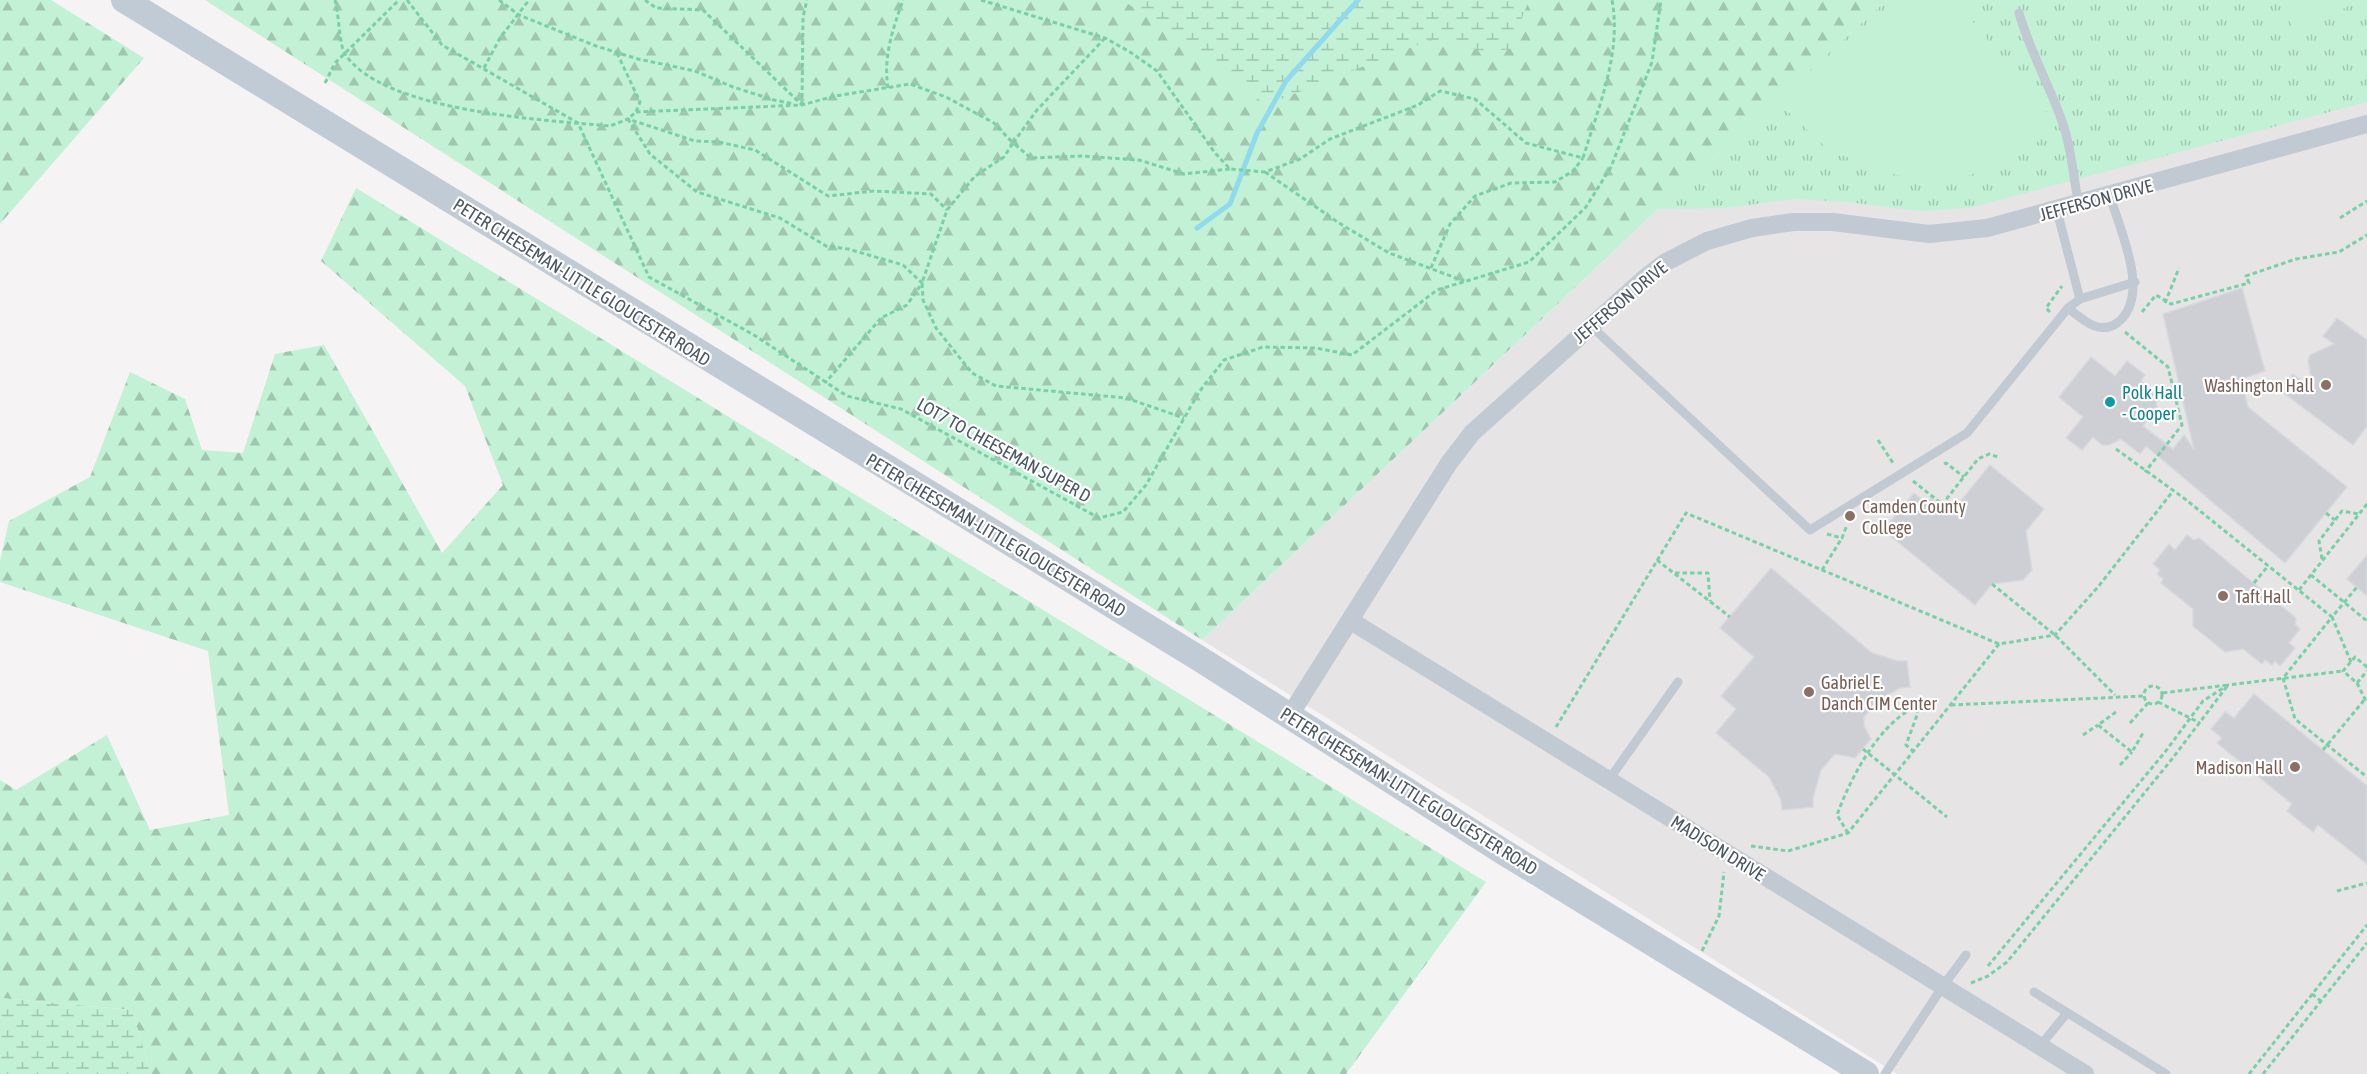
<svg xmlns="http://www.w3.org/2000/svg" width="2367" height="1074" viewBox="0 0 2367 1074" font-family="'Asap Condensed',sans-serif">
<defs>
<pattern id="forest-firs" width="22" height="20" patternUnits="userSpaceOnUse" patternTransform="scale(1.5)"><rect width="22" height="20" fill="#c3f1d5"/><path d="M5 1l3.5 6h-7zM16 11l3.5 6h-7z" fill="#a0c6b0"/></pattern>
<pattern id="wetland-marsh" width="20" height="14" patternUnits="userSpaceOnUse" patternTransform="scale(1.5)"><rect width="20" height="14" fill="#c3f1d5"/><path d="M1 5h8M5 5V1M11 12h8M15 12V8" fill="none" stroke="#a0c6b0"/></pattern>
<pattern id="park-tufts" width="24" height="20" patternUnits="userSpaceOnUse" patternTransform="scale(1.5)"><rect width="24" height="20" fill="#c3f1d5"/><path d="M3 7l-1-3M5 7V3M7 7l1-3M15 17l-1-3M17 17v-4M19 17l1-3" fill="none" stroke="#a0c6b0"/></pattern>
</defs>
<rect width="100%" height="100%" fill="#f5f3f3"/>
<path fill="#e6e4e5" d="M1887,0H2367V1074H1897L1202,640L1658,209Z"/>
<g fill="url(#forest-firs)">
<path d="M0,0H51L144,58L0,224Z"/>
<path d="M205,0H1887L1658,209L1202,640Z"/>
<path d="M356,188L1486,882L1346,1074H151L132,1010L0,998V780L16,790L107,735L150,830L229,815L208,651L0,582V561L9,521L90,477L130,372L185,399L202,450L243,453L275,354L324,345L442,553L503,485L465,386L321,261Z"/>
</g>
<g fill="url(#wetland-marsh)">
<path d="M1122,0H1529L1510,49L1489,52L1430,40L1266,105L1161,25Z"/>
<path d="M0,998L132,1010L151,1074H0Z"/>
</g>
<path fill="url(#park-tufts)" d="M1887,0H2367V102L1969,208L1920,211L1848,202L1794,199L1726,208L1658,209Z"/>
<g fill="#c3f1d5">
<path d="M1901,0H1955L2057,125L2026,151L1968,176L1902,177L1830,151L1782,106Z"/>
<path d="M2277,0H2359L2297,35Z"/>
</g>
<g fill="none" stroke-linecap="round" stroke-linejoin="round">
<path stroke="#90daee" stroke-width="5" d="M1197,228L1230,204L1257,133L1286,81L1358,0"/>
</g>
<g fill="#cdcfd5" stroke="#d7d9de" stroke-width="1.5">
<path d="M2242,288L2265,371L2241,379L2248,407L2347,487L2285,563L2146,446L2140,454L2121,439L2109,445H2102L2093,437L2082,450L2066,438L2083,417L2059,397L2091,357L2115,376L2127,361L2145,375L2141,381L2155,395L2157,407L2143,426L2173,449L2184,435L2194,449L2163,314Z"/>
<path d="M2337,318L2367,340V426L2353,445L2281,391L2293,374L2313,389L2308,360L2310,355L2334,344L2323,336Z"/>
<path d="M1990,465L2044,509L2026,531L2032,570L2023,580L1992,584L1975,605L1883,530L1914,493L1927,504L1931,498L1950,514Z"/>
<path d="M2187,535L2194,540L2199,538L2296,618L2295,624L2300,629L2289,643L2295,648L2280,666L2275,661L2272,665L2265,660L2262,664L2243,649L2225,652L2193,626V609L2161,583L2163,579L2157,574L2160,570L2153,564L2169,544L2175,550Z"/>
<path d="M2367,555V596L2347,579Z"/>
<path d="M1771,568L1872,653L1898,661H1907L1910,687L1900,688L1876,702L1864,717V726L1871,739L1855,758L1835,754L1821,770L1813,798V807L1782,810L1781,800L1769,777L1716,733L1736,709L1721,696L1754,657L1720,628Z"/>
<path d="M2254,694L2367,786V864L2318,825L2313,832L2287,811L2292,804L2217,743L2222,738L2211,729L2225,712L2234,718Z"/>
</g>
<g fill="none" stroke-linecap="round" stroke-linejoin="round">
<g stroke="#7ad0a6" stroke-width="3" stroke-dasharray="4.5 3" stroke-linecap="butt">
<path d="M335,0C339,13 339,45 345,54C383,112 545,120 610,126L628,119L695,141L719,142L755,150L828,196L874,191L931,194L947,210"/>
<path d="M407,0L442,45L578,123L649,277L754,335L847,396L901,409L1099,518L1123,512L1146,485L1199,392L1224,360L1263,347L1316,348L1352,355L1437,290L1529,262L1586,207L1611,167L1652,62L1661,0"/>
<path d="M499,0L519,15L596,46L638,59L695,71L733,87L774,100L794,104"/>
<path d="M645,0L656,8L703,10L802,105"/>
<path d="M981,0L1105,38L1130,52L1157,71L1215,153L1230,169L1265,172L1300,159L1330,139L1418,105L1440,91L1475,99L1526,143L1583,158C1598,108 1622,53 1612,0"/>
<path d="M1105,38L1037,110L1013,143L1031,158L1081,156L1139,160L1184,174L1230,169"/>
<path d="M617,53L640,102L636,112L628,119L650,154L697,192L780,218L826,246L848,249L903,265L922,283L907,305L881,318L825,383"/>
<path d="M484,68L500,38L529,0"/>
<path d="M325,83L335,63L399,0"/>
<path d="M888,88C883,56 893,29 903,0"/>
<path d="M802,105L803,17L807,0"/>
<path d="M636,112L802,105L835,96L910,84L946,97L994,123L1013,143L1004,157L975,176L947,210L922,283L923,300L936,328L972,373L996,386L1126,398L1184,418"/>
<path d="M1265,172L1339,223L1389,253L1464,281"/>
<path d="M2340,218L2367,201"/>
<path d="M1431,268L1450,224L1475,196L1511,183L1555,182L1573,171L1583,158"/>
<path d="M2165,303L2179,268"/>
<path d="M2050,312L2046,308L2062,286"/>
<path d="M2142,312L2156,295L2171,304L2249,283L2246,276L2296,259L2339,252L2367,235"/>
<path d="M2125,332L2168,367L2182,425L2145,472"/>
<path d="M1878,440L1893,463"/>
<path d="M2116,449L2185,499L2332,617L2283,678"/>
<path d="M1944,464L1946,463L1964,477"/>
<path d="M1913,481L1942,504"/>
<path d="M2367,504L2311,575L2367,621"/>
<path d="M1937,511L1978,459L1989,454L1998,457"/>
<path d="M2326,513L2335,520"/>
<path d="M1827,534L1842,538L1847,525"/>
<path d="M2322,559L2319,541L2342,511L2359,514"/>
<path d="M1657,560L1730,617"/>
<path d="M1822,570L1842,538"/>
<path d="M1675,573H1708L1710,601"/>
<path d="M2254,583L2268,566"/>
<path d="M1992,584L2055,635L2115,695"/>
<path d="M2299,590L2311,575"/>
<path d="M2351,662L2332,617L2357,587"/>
<path d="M2367,667L2355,657L2343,671L2357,683L2367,671"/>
<path d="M2283,678L2295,719L2367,777"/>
<path d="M2357,683L2367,703"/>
<circle cx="2153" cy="695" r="9"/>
<path d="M2158,702L2200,723"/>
<path d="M1951,705L2144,696"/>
<path d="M2116,712L2098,725L2132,752L2143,733"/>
<path d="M2130,723L2148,703"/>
<path d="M1556,727L1686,513L1999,644L2055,635L2098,587L2173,491"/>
<path d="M2083,735L2098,725"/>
<path d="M1863,749L1947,817"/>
<path d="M2323,750L2365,699"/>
<path d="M2120,765L2132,752"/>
<path d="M1848,833L1837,815C1850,779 1877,727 1913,708L1917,710V715L1906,745L1913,751"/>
<path d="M1751,846L1788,851L1848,833L1999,644"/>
<path d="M2337,891L2367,883"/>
<path d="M1702,951L1719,916L1724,872"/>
<path d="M1988,966L2165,752L2203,701L2228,685L2343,671"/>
<path d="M1971,983L1988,976L2007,962L2172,759L2228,685L2162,693"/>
<path d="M2312,994L2321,1001"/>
<path d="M2249,1074L2367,925"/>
<path d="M2263,1074L2367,943"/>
</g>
<g stroke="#c1cad2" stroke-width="9">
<path d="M2019,13C2030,52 2050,86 2063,124C2072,150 2073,178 2079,205"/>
<path d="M2057,211L2080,299"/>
<path d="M2068,308C2082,319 2099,336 2117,323C2152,297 2120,230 2110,196"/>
<path d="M1591,326L1810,530L1967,433L2068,308L2080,299L2135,282"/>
<path d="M1608,781L1678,682"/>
<path d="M2034,992L2166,1074"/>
<path d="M2040,1046L2067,1013"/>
<path d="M1885,1074L1943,986L1966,955"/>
</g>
<g stroke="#c1cad2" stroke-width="18">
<path d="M1351,621L2085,1074"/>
<path d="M1290,715L1449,463L1472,433L1646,277L1664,263L1707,241L1752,228L1793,222H1833L1929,234L1987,228L2367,124"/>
</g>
<path stroke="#c1cbd6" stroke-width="26" d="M124,0L1200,659L1505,853L1866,1074"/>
</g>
<g fill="#8d6e63" stroke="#fff" stroke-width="2">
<circle cx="2326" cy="385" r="6"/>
<circle cx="1850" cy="516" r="6"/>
<circle cx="2223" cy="596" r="6"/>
<circle cx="1809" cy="692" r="6"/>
<circle cx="2295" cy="767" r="6"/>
</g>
<circle fill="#0f9aa8" stroke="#fff" stroke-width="2" cx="2110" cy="402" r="6"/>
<g text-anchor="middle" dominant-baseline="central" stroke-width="4.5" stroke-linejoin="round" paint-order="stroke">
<g font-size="18" fill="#4a5661" stroke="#fff">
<text transform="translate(2096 200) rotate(-15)">JEFFERSON DRIVE</text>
<text transform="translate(582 282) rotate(32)">PETER CHEESEMAN-LITTLE GLOUCESTER ROAD</text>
<text transform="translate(1620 302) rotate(-40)">JEFFERSON DRIVE</text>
<text transform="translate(1004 450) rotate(29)">LOT7 TO CHEESEMAN SUPER D</text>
<text transform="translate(996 535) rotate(31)">PETER CHEESEMAN-LITTLE GLOUCESTER ROAD</text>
<text transform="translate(1409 791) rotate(32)">PETER CHEESEMAN-LITTLE GLOUCESTER ROAD</text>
<text transform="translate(1718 848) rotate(32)">MADISON DRIVE</text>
</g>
<g font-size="18" fill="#785e54" stroke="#fff" text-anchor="start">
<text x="2314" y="385" text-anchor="end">Washington Hall</text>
<text x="1862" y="506">Camden County<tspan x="1862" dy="21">College</tspan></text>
<text x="2235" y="596">Taft Hall</text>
<text x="1821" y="682">Gabriel E.<tspan x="1821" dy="21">Danch CIM Center</tspan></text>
<text x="2283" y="767" text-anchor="end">Madison Hall</text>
</g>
<g font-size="18" fill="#0d838f" stroke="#fff" text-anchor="start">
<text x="2122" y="392">Polk Hall<tspan x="2122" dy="21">- Cooper</tspan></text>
</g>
</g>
</svg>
